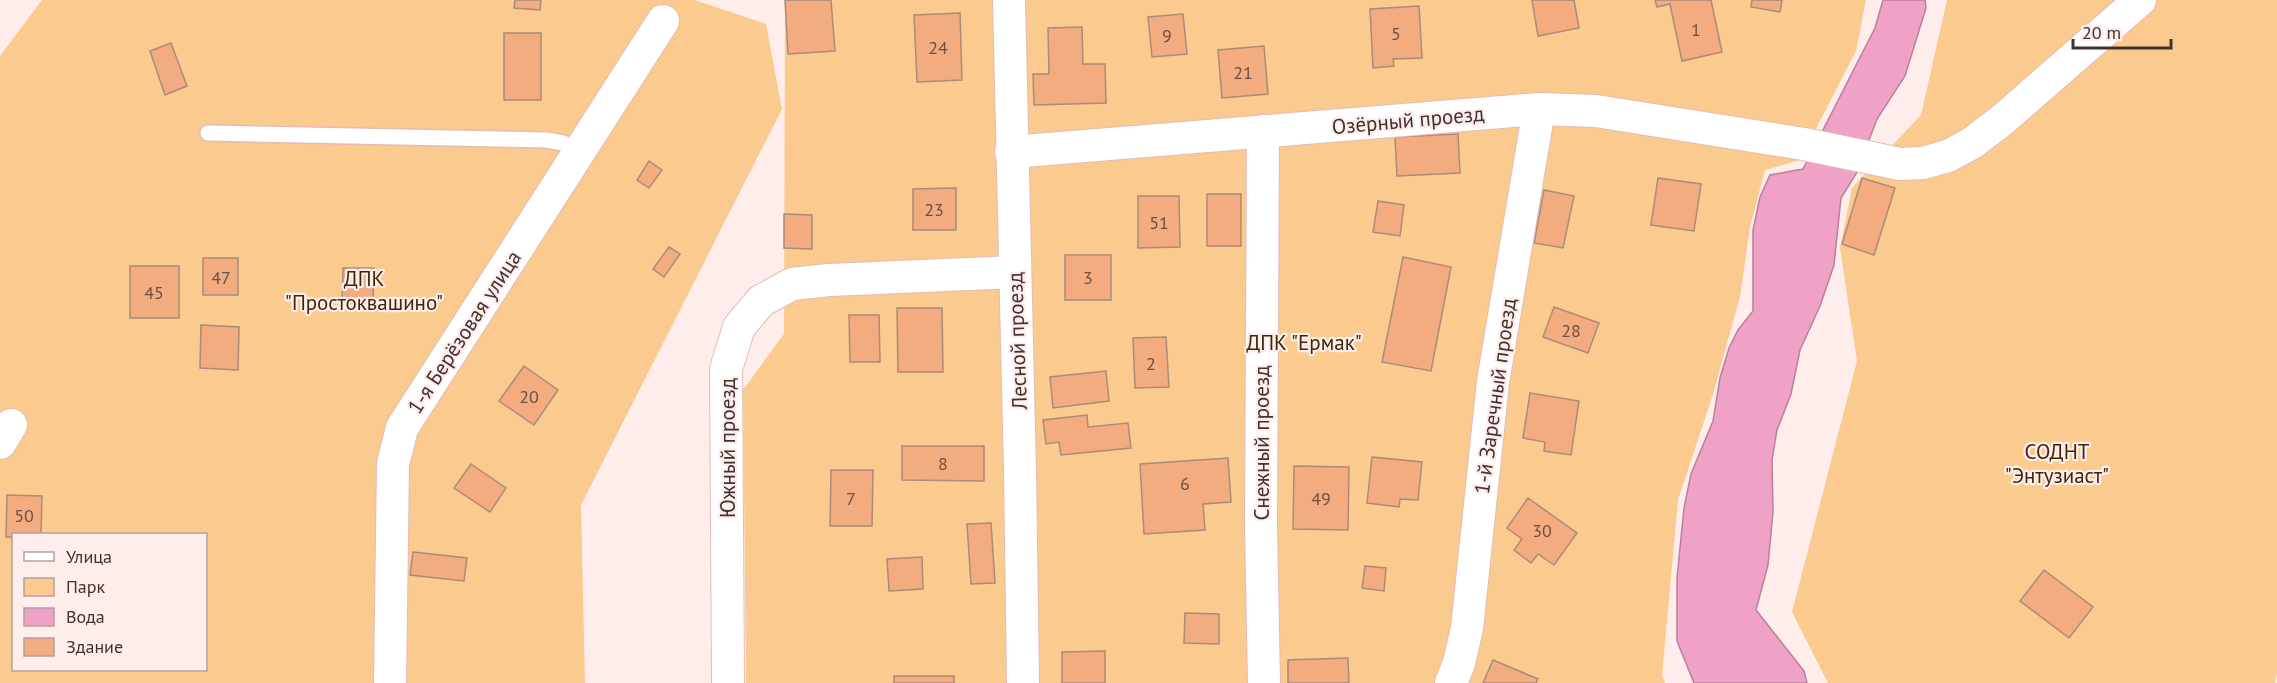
<svg xmlns="http://www.w3.org/2000/svg" width="2277" height="683" viewBox="0 0 2277 683" font-family="'PT Sans',sans-serif">
<rect width="100%" height="100%" fill="#feedea"/>
<g fill="#faca8f" fill-rule="evenodd">
<path d="M42,0H695L766,24L782,109L581,505L585,683H0V56ZM14,534H206V670H14Z"/>
<path d="M785,0H1866L1856,51L1800,160L1765,170L1750,227L1740,297L1713,394L1678,500L1662,675L1665,683H746L743,390L784,334Z"/>
<path d="M1947,0H2277V673L2275,683H1828L1792,612L1857,361L1840,248L1852,188L1921,115Z"/>
</g>
<path fill="#efa2c6" stroke="#bb8099" stroke-width="1.5" d="M1883,0H1925L1926,8L1905,76L1877,119L1856,174L1841,198L1834,265L1820,306L1800,350L1791,394L1777,430L1772,460L1773,512L1768,565L1756,610L1804,671L1807,683H1694L1677,641V578L1684,508L1691,474L1713,421L1720,378L1729,348L1738,330L1753,311V230L1760,197L1770,175L1803,169L1875,28Z"/>
<g fill="#f3ab80" stroke="#ab8b79" stroke-width="1.5">
<path d="M515,0H541L540,10L514,8Z"/>
<path d="M785,0H831L835,51L788,54Z"/>
<path d="M1532,0H1574L1579,28L1538,36Z"/>
<path d="M1655,0H1711L1722,52L1682,61L1670,4L1657,7Z"/>
<path d="M1752,0H1782L1780,12L1751,7Z"/>
<path d="M1419,6L1422,58L1393,59L1394,66L1373,68L1370,9Z"/>
<path d="M960,13L962,80L917,82L914,15Z"/>
<path d="M1183,14L1187,54L1152,57L1148,17Z"/>
<path d="M1082,27L1083,64H1105L1106,103L1034,105L1033,74H1049L1048,28Z"/>
<rect x="504" y="33" width="37" height="67"/>
<path d="M171,43L187,86L165,95L150,51Z"/>
<path d="M1264,46L1268,94L1222,98L1218,50Z"/>
<path d="M1458,134L1460,173L1397,176L1395,137Z"/>
<path d="M649,161L662,170L649,188L637,180Z"/>
<path d="M1658,178L1701,184L1694,231L1651,225Z"/>
<path d="M1862,178L1895,188L1874,255L1842,244Z"/>
<path d="M956,188V230H913V189Z"/>
<path d="M1544,190L1574,196L1563,248L1534,243Z"/>
<rect x="1207" y="194" width="34" height="52"/>
<path d="M1138,196H1179L1180,247L1138,248Z"/>
<path d="M1378,201L1404,205L1400,236L1373,232Z"/>
<path d="M784,214L812,215V249L784,248Z"/>
<path d="M669,247L680,254L664,277L653,269Z"/>
<rect x="1065" y="255" width="46" height="45"/>
<path d="M1403,257L1451,267L1431,371L1382,362Z"/>
<rect x="203" y="258" width="35" height="37"/>
<rect x="130" y="266" width="49" height="52"/>
<path d="M343,268H374L373,303H342Z"/>
<path d="M1554,307L1599,323L1588,353L1543,337Z"/>
<path d="M897,308H942L943,372H898Z"/>
<path d="M849,315H879L880,362H850Z"/>
<path d="M201,325L239,327L238,370L200,368Z"/>
<path d="M1166,337L1169,387L1135,388L1133,338Z"/>
<path d="M524,366L558,390L534,425L499,401Z"/>
<path d="M1106,371L1109,401L1053,408L1050,377Z"/>
<path d="M1530,393L1579,401L1571,455L1544,451L1545,442L1523,438Z"/>
<path d="M1087,415L1088,427L1128,423L1131,448L1061,455L1059,442L1046,444L1043,420Z"/>
<path d="M902,446H984V481L902,480Z"/>
<path d="M1372,457L1422,462L1418,500L1400,499L1399,507L1367,503Z"/>
<path d="M1228,458L1231,502L1203,504L1205,530L1144,534L1140,464Z"/>
<path d="M471,464L506,488L490,512L454,488Z"/>
<path d="M1294,466L1349,467L1348,530L1293,529Z"/>
<path d="M831,470H873L872,526H830Z"/>
<path d="M7,495L42,496L41,534H14V537H6Z"/>
<path d="M1528,498L1577,533L1554,565L1538,554L1531,563L1514,550L1522,539L1507,528Z"/>
<path d="M991,523L995,583L971,584L967,524Z"/>
<path d="M413,552L467,558L464,581L410,575Z"/>
<path d="M922,557L923,589L889,591L887,559Z"/>
<path d="M1365,566L1386,568L1384,591L1362,588Z"/>
<path d="M2044,570L2093,607L2069,638L2020,601Z"/>
<path d="M1185,613L1219,614V644L1184,643Z"/>
<path d="M1105,651V683H1062V652Z"/>
<path d="M1348,658L1349,683H1288V660Z"/>
<path d="M1493,660L1538,679L1536,683H1483Z"/>
<rect x="894" y="676" width="60" height="7"/>
</g>
<g fill="none" stroke-linecap="round" stroke-linejoin="round">
<g stroke="#e4bcb5" stroke-width="18">
<path id="service" d="M208,133L546,140L563,143L580,151"/>
</g>
<g stroke="#e4bcb5" stroke-width="34">
<g id="minor">
<path d="M1009,0L1020,471L1023,683"/>
<path d="M1263,131L1261,525L1264,683"/>
<path d="M1011,152L1539,109L1596,111L1804,144L1900,164L1923,163L1948,156L1972,143L2001,121L2140,0"/>
<path d="M0,443L11,425"/>
<path d="M390,683L393,464L402,428L663,21"/>
<path d="M728,683L726,369L739,327L761,301L792,284L829,280L1015,272"/>
<path d="M1451,683L1459,663L1467,628L1493,382L1539,109"/>
</g>
</g>
<use href="#service" stroke="#fff" stroke-width="15"/>
<use href="#minor" stroke="#fff" stroke-width="32"/>
</g>
<g text-anchor="middle" dominant-baseline="central" stroke-width="4.5" stroke-linejoin="round" paint-order="stroke">
<g font-size="18" fill="#6e5043">
<text x="1696" y="29">1</text>
<text x="1396" y="33">5</text>
<text x="1167" y="35">9</text>
<text x="938" y="47">24</text>
<text x="1243" y="72">21</text>
<text x="934" y="209">23</text>
<text x="1159" y="222">51</text>
<text x="221" y="277">47</text>
<text x="1088" y="277">3</text>
<text x="154" y="292">45</text>
<text x="1571" y="330">28</text>
<text x="1151" y="363">2</text>
<text x="529" y="396">20</text>
<text x="943" y="463">8</text>
<text x="1185" y="483">6</text>
<text x="851" y="498">7</text>
<text x="1321" y="498">49</text>
<text x="24" y="515">50</text>
<text x="1542" y="530">30</text>
</g>
<g font-size="21" fill="#41322f" stroke="#feedea">
<text transform="translate(1408 120) rotate(-5)">Озёрный проезд</text>
<text transform="translate(464 332) rotate(-57)">1-я Берёзовая улица</text>
<text transform="translate(1017 341) rotate(-92)">Лесной проезд</text>
<text transform="translate(1495 396) rotate(-82)">1-й Заречный проезд</text>
<text transform="translate(1261 443) rotate(-90)">Снежный проезд</text>
<text transform="translate(727 448) rotate(-90)">Южный проезд</text>
</g>
<g font-size="21" fill="#3c2709" stroke="#feedea">
<text x="364" y="278">ДПК<tspan x="364" dy="24">"Простоквашино"</tspan></text>
<text x="1304" y="342">ДПК "Ермак"</text>
<text x="2057" y="451">СОДНТ<tspan x="2057" dy="24">"Энтузиаст"</tspan></text>
</g>
</g>
<rect x="12" y="533" width="195" height="138" fill="#feedea" stroke="#b2a29f" stroke-width="1.5"/>
<rect x="24" y="552" width="30" height="9" fill="#ffffff" stroke="#b2a29f" stroke-width="1.5"/>
<text x="66" y="563" font-size="18" fill="#41322f">Улица</text>
<rect x="24" y="578" width="30" height="18" fill="#faca8f" stroke="#b2a29f" stroke-width="1.5"/>
<text x="66" y="593" font-size="18" fill="#41322f">Парк</text>
<rect x="24" y="608" width="30" height="18" fill="#efa2c6" stroke="#b2a29f" stroke-width="1.5"/>
<text x="66" y="623" font-size="18" fill="#41322f">Вода</text>
<rect x="24" y="638" width="30" height="18" fill="#f3ab80" stroke="#b2a29f" stroke-width="1.5"/>
<text x="66" y="653" font-size="18" fill="#41322f">Здание</text>
<path d="M2073 39v9h98v-9" fill="none" stroke="#41322f" stroke-width="3"/>
<text x="2082" y="39" font-size="18" fill="#41322f" stroke="#feedea" stroke-width="4.5" paint-order="stroke">20 m</text>
</svg>
